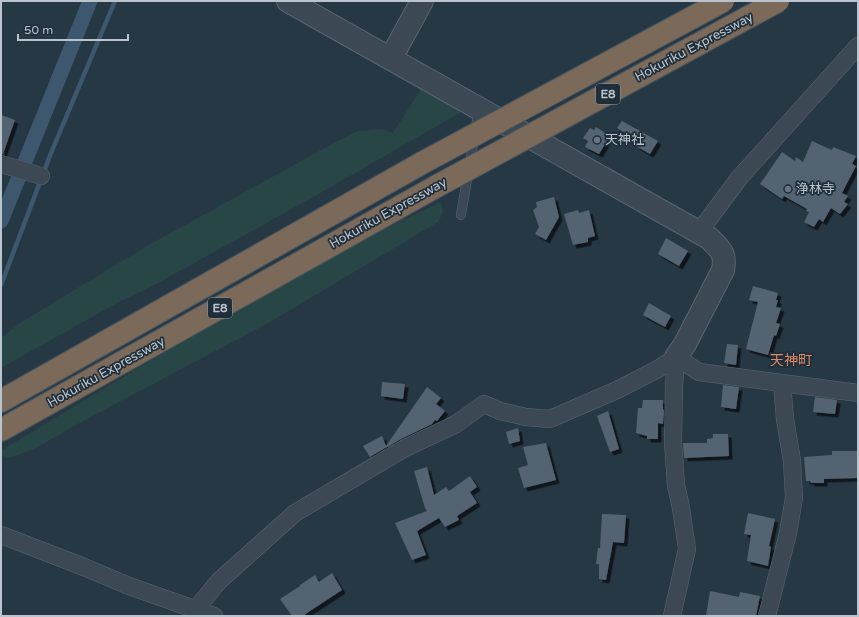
<svg xmlns="http://www.w3.org/2000/svg" width="859" height="617" viewBox="0 0 859 617" font-family="'Varela Round','Noto Sans JP',sans-serif">
<defs>
<filter id="shadow"><feDropShadow dx="3.5" dy="3.5" stdDeviation="0" flood-color="#0009"/></filter>
</defs>
<rect width="100%" height="100%" fill="#273845"/>
<g fill="#294646">
<path d="M423,86L463,111L315,196L158,283L115,304L1,368V338L20,323L147,246L332,144L358,131L381,129L393,133Z"/>
<path d="M441,202L443,212L438,222L270,322L83,421L36,448L10,458L1,455V451L15,442L221,318L342,249Z"/>
</g>
<g fill="none" stroke-linecap="round" stroke-linejoin="round">
<path stroke="#3d586e" stroke-width="4.5" d="M1,285L51,153L115,1"/>
<path stroke="#3d586e" stroke-width="15" d="M1,221L90,1"/>
</g>
<g fill="#526372" filter="url(#shadow)">
<path d="M1,115L15,120L3,154H1Z"/>
<path d="M622,121L658,141L650,154L636,146L639,142L617,128Z"/>
<path d="M596,127L610,136L599,154L585,147L588,141L583,138L590,128L594,130Z"/>
<path d="M812,141L832,150L833,147L856,156L852,164L856,166L842,193L848,196L844,202L848,204L840,214L831,208L823,222L819,219L814,227L804,222L809,212L806,211L807,209L784,196L782,199L760,184L782,152L795,161L796,157L803,162Z"/>
<path d="M554,197L559,217L546,240L535,234L539,227L533,210L537,207L536,202Z"/>
<path d="M578,210L579,213L589,210L595,236L588,238V242L573,245L564,214Z"/>
<path d="M666,238L688,251L679,266L658,254Z"/>
<path d="M753,286L778,293L776,300H778L776,307L781,308L776,323L780,324L776,336L774,335L768,355L746,349L758,302L749,300Z"/>
<path d="M649,303L671,316L665,327L643,315Z"/>
<path d="M727,344L738,345L736,365L724,363Z"/>
<path d="M382,382L405,384L403,399L381,396Z"/>
<path d="M723,385L739,387L736,409L721,407Z"/>
<path d="M427,387L441,398L436,404L445,411L437,421L435,420L432,424L401,439L370,457L363,446L382,436L386,446Z"/>
<path d="M815,397L837,400L835,414L813,412Z"/>
<path d="M643,400H663V409L664,411L663,424L658,423V439H647V436L636,433L638,408H642Z"/>
<path d="M608,411L619,449L610,452L597,416Z"/>
<path d="M518,428L520,441L509,444L506,432Z"/>
<path d="M713,434H728L729,456L684,458L683,443H707V439L713,438Z"/>
<path d="M546,443L556,480L524,488L518,468L528,465L523,447Z"/>
<path d="M832,451H858V478L824,479V483H811L810,481H806L804,457L832,455Z"/>
<path d="M427,467L434,495L446,487L449,491L470,476L477,487L470,492L477,503L457,516L459,520L445,527L439,518L417,531L426,555L412,560L395,523L427,511L425,508L414,471Z"/>
<path d="M748,513L775,519L769,546L771,547L768,566L747,561L751,535L744,534Z"/>
<path d="M602,514L626,515L624,543L613,542L606,580L599,579V564H596L598,548H600Z"/>
<path d="M332,573L342,590L310,611L303,616H292L280,599L300,586V585L315,575L319,582Z"/>
<path d="M710,591L739,597L740,592L760,596L756,616H706Z"/>
</g>
<g fill="none" stroke-linecap="round" stroke-linejoin="round">
<g stroke="#5a6772" stroke-width="10">
<path id="service" d="M461,215L479,109"/>
</g>
<g stroke="#5a6772" stroke-width="18">
<g id="minor">
<path d="M1,164L41,176"/>
<path d="M699,232L740,177L858,46"/>
<path d="M676,357L699,372L858,393"/>
<path d="M1,535L84,567L129,586L214,616"/>
<path d="M195,610L219,581L295,513L405,448L456,424L484,404L500,411L526,417L550,419L617,390L658,369L676,357"/>
<path d="M672,616L687,549L681,508L676,485L673,442L674,386L676,357"/>
<path d="M767,616L788,533L794,498L792,461L785,419L782,383"/>
</g>
</g>
<g stroke="#5a6772" stroke-width="24">
<g id="tertiary">
<path d="M288,1L709,238C721,250 726,253 723,270L685,344L676,357"/>
<path d="M391,58L422,1"/>
</g>
</g>
<g stroke="#46545f" stroke-width="24">
<g id="motorway">
<path d="M1,401L422,163"/>
<path d="M1,430L437,186"/>
</g>
</g>
<use href="#service" stroke="#3c4954" stroke-width="9"/>
<use href="#minor" stroke="#3c4954" stroke-width="17"/>
<use href="#tertiary" stroke="#3c4954" stroke-width="22"/>
<use href="#motorway" stroke="#7b6959" stroke-width="22"/>
<g stroke="#46545f" stroke-width="24" stroke-linecap="butt">
<g id="motorway-bridge">
<path d="M422,163L723,1"/>
<path d="M437,186L778,1"/>
</g>
</g>
<use href="#motorway-bridge" stroke="#7b6959" stroke-width="22"/>
</g>
<g fill="#6b7280" stroke="#202e3a" stroke-width="1.5">
<circle cx="597" cy="140" r="4"/>
<circle cx="788" cy="189" r="4"/>
</g>
<g text-anchor="middle" dominant-baseline="central" stroke-width="3.5" stroke-linejoin="round" paint-order="stroke">
<g fill="#202e3a" stroke="#8b97a2" stroke-width="1">
<rect x="596" y="84" width="24" height="20" rx="3"/>
<rect x="208" y="298" width="24" height="20" rx="3"/>
</g>
<g font-size="12" font-weight="bold" fill="#b9c4ce">
<text x="608" y="94">E8</text>
<text x="220" y="308">E8</text>
</g>
<g font-size="13" fill="#b9c4ce" stroke="#202e3a">
<text transform="translate(694 47) rotate(-28)">Hokuriku Expressway</text>
<text transform="translate(388 213) rotate(-29)">Hokuriku Expressway</text>
<text transform="translate(106 372) rotate(-29)">Hokuriku Expressway</text>
</g>
<g font-size="13" fill="#b9c4ce" stroke="#202e3a" text-anchor="start">
<text x="605" y="140">天神社</text>
<text x="796" y="189">浄林寺</text>
</g>
<g font-size="14" fill="#da8c68" stroke="#202e3a">
<text x="791" y="360">天神町</text>
</g>
</g>
<rect width="859" height="617" fill="none" stroke="#b9c4ce" stroke-width="4"/>
<path d="M18 34v6h110v-6" fill="none" stroke="#b9c4ce" stroke-width="2"/>
<text x="24" y="34" font-size="12" fill="#b9c4ce" stroke="#202e3a" stroke-width="3" paint-order="stroke">50 m</text>
</svg>
